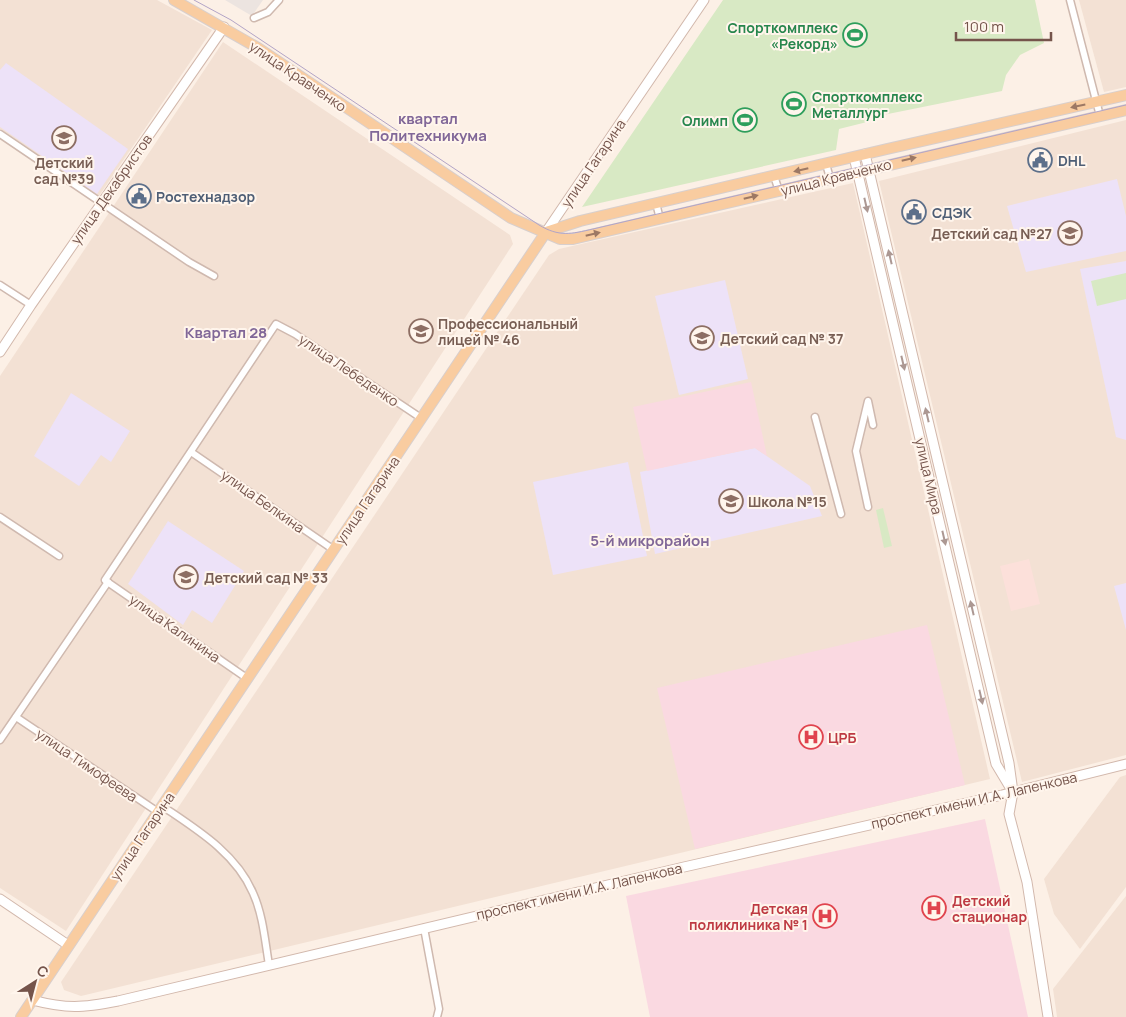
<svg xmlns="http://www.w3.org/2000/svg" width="1126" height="1017" viewBox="0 0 1126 1017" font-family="Manrope,sans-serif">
<rect width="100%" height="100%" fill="#fcf0e6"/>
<g fill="#f3e1d4">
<path d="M0,0H157L212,30L99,196L0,129Z"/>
<path d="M1079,0H1126V87L1104,92Z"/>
<path d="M223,42L510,235L513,244L66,931L0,888V376Z"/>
<path d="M1126,120V755L1022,782L879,181Z"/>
<path d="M853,183L990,779L81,996L64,990L61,982L549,255L559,249Z"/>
<path d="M1126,775V887L1080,949L1054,914L1044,879L1120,777Z"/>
<path d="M1126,896V1017H1057L1053,989Z"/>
</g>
<path fill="#fce0da" d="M1029,559L1040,604L1011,611L1000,566Z"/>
<path fill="#ece4e0" d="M225,0H263L252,16Z"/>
<g fill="#ede2f8">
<path d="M6,63L128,149L97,194L0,127V70Z"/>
<path d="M1117,179L1126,216V251L1026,272L1007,206Z"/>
<path d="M1126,261V440L1116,437L1080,269Z"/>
<path d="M725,280L748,379L679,395L655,296Z"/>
<path d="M71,393L130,431L111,462L101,455L79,486L34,456Z"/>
<path d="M755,448L810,486L822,516L655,554L640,472Z"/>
<path d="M628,462L647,556L553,575L533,482Z"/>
<path d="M168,521L244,571L212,623L192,610L183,625L128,584Z"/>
<path d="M1126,583V630L1114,586Z"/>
</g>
<g fill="#fad9e1">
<path d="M751,382L767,456L755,448L647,471L633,407Z"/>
<path d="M927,625L965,785L695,849L657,688Z"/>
<path d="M985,819L1028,1017H650L626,896Z"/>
</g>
<g fill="#d8e9c4">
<path d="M723,0H1035L1044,43L1020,55L1006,75L1002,91L873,117L867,122L839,129L836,150L582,207Z"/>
<path d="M1126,273V299L1097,306L1091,281Z"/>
<path d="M883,508L892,546L884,548L876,510Z"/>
</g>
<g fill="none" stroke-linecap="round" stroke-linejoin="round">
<g stroke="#cfb9af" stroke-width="9">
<g id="street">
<path d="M1070,0L1100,116"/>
<path d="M254,18L268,12L279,0"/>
<path d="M0,134L189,262L214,276"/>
<path d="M826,164L830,178"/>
<path d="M774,176L779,191"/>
<path d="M656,203L660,219"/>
<path d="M0,285L31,305"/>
<path d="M815,417L841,514"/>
<path d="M191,452L334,550"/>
<path d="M868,507L856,451L868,401L873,425"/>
<path d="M0,517L59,556"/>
<path d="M105,580L276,324L295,334L421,418"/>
<path d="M106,581L248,679"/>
<path d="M16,717L158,812"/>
<path d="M0,740L108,582"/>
<path d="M162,806C196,829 236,853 253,893C263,915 265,941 269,965"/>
<path d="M424,928L439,1009L437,1017"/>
</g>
</g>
<g stroke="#d2b8ac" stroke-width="11">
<g id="secondary">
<path d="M865,154L1009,763L1013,792L1009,814L1027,882L1048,1017"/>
<path d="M854,157L996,764L1011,789"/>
<path d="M546,232L704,0"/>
<path d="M0,352L31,305L224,27"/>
<path d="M0,899L68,945"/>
<path d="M32,1000C67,1009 82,1008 118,1001L684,867L1002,795L1126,764"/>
</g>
</g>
<g stroke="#d8cfcd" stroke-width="12">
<g id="primary">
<path d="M174,0L258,48L511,218L560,239H573L1126,110"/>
<path d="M546,232L580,221L887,149L1126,95"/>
<path d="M21,1017L546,232"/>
</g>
</g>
<use href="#street" stroke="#fff" stroke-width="6"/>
<use href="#secondary" stroke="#fff" stroke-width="9"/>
<use href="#primary" stroke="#f9cca0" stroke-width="10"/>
<path stroke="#b2a4c6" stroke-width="1" d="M194,0L231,20L539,225C559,237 571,234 593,229L1126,105"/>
</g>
<defs><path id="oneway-solid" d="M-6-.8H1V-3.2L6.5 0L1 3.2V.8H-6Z" transform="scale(1.25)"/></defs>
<g fill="#9d7864">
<use href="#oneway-solid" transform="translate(1078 106) rotate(168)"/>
<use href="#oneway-solid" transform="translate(909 159) rotate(-13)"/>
<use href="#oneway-solid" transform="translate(801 170) rotate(167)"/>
<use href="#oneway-solid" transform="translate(751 197) rotate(-14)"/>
<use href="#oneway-solid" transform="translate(593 234) rotate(-13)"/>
</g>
<g fill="#ac9893">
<use href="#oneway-solid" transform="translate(866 205) rotate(77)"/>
<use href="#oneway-solid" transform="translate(890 257) rotate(-103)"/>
<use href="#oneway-solid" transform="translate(903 363) rotate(77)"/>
<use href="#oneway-solid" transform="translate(927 415) rotate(-103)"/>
<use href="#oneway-solid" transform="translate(944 538) rotate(77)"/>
<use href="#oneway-solid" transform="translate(972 608) rotate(-103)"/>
<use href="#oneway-solid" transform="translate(981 697) rotate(77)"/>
</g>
<defs>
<g id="stadium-ring" transform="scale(1.25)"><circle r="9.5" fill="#fff5ec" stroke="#2e9e5b" stroke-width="1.5"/><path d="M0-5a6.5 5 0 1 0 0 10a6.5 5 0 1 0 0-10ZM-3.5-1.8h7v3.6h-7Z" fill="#2e9e5b"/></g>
<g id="school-ring" transform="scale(1.25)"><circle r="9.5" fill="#fff5ec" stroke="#8d6e63" stroke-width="1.5"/><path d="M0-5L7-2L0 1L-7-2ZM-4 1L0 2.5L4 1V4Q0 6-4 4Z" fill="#8d6e63"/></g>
<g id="civic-ring" transform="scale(1.25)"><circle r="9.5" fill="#fff5ec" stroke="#5c6f8a" stroke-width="1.5"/><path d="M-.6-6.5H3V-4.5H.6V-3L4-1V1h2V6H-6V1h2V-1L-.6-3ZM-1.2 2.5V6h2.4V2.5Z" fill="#5c6f8a"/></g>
<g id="university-ring" transform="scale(1.25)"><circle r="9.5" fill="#fff5ec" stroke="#8d6e63" stroke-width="1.5"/><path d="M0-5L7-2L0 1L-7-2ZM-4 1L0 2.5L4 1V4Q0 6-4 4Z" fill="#8d6e63"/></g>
<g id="hospital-ring" transform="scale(1.25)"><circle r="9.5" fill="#fff5ec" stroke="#e0444e" stroke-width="1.5"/><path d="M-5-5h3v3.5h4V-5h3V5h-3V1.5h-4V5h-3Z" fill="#e0444e"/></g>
</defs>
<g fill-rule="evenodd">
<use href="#stadium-ring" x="855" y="35"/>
<use href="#stadium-ring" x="794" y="104"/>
<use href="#stadium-ring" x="745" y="120"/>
<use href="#school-ring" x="64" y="138"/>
<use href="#civic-ring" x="1040" y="160"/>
<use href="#civic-ring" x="139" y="196"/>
<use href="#civic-ring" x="914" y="212"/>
<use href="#school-ring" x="1070" y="233"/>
<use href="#university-ring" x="421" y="331"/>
<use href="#school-ring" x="702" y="338"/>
<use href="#school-ring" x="731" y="501"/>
<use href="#school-ring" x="186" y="577"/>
<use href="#hospital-ring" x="811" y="737"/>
<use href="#hospital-ring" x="934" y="908"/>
<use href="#hospital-ring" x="825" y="916"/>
</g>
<g text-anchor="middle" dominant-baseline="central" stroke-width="4" stroke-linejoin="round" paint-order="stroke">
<g font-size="14" font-weight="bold" fill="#27864d" stroke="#fff5ec" text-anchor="end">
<text x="838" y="27">Спорткомплекс<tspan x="838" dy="16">«Рекорд»</tspan></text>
<text x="812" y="96" text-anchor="start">Спорткомплекс<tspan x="812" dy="16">Металлург</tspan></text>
<text x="728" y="120">Олимп</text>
</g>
<g font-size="14" fill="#75544b" stroke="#fff5ec">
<text transform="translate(298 76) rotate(34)">улица Кравченко</text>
<text transform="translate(593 163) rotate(-56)">улица Гагарина</text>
<text transform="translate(836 177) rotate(-14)">улица Кравченко</text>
<text transform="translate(111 189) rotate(-55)">улица Декабристов</text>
<text transform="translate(349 370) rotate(34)">улица Лебеденко</text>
<text transform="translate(929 476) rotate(77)">улица Мира</text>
<text transform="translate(367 500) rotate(-56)">улица Гагарина</text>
<text transform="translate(263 501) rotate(35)">улица Белкина</text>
<text transform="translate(175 628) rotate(35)">улица Калинина</text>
<text transform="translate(87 765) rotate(34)">улица Тимофеева</text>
<text transform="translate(974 800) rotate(-13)">проспект имени И.А. Лапенкова</text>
<text transform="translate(142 836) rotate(-56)">улица Гагарина</text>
<text transform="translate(579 891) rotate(-13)">проспект имени И.А. Лапенкова</text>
</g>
<g font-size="14" font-weight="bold" fill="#4e5e75" stroke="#fff5ec" text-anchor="start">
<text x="1058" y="160">DHL</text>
<text x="156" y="196">Ростехнадзор</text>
<text x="932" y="212">СДЭК</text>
</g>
<g font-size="14" font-weight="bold" fill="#785e54" stroke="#fff5ec" text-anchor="start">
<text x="64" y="162" text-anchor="middle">Детский<tspan x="64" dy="16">сад №39</tspan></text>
<text x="1052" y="233" text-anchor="end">Детский сад №27</text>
<text x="438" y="323">Профессиональный<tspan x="438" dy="16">лицей № 46</tspan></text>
<text x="720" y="338">Детский сад № 37</text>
<text x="748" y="501">Школа №15</text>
<text x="204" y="577">Детский сад № 33</text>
</g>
<g font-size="14" font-weight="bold" fill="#be3a42" stroke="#fff5ec" text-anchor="start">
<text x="828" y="737">ЦРБ</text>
<text x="952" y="900">Детский<tspan x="952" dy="16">стационар</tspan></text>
<text x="808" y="908" text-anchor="end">Детская<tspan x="808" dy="16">поликлиника № 1</tspan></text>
</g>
<g font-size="15" font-weight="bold" fill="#816798" stroke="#fff5ec">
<text x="428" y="118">квартал<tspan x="428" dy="17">Политехникума</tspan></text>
<text x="226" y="332">Квартал 28</text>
<text x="650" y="540">5-й микрорайон</text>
</g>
</g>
<g transform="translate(35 982) rotate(36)" stroke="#fff5ec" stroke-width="4" paint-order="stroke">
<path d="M0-4L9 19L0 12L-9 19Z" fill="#75544b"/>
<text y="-8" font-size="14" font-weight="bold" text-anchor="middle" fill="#75544b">С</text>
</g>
<path d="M956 32v8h95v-8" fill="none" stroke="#75544b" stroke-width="2.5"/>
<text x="964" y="32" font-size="15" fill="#75544b" stroke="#fff5ec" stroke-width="4" paint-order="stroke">100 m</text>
</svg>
